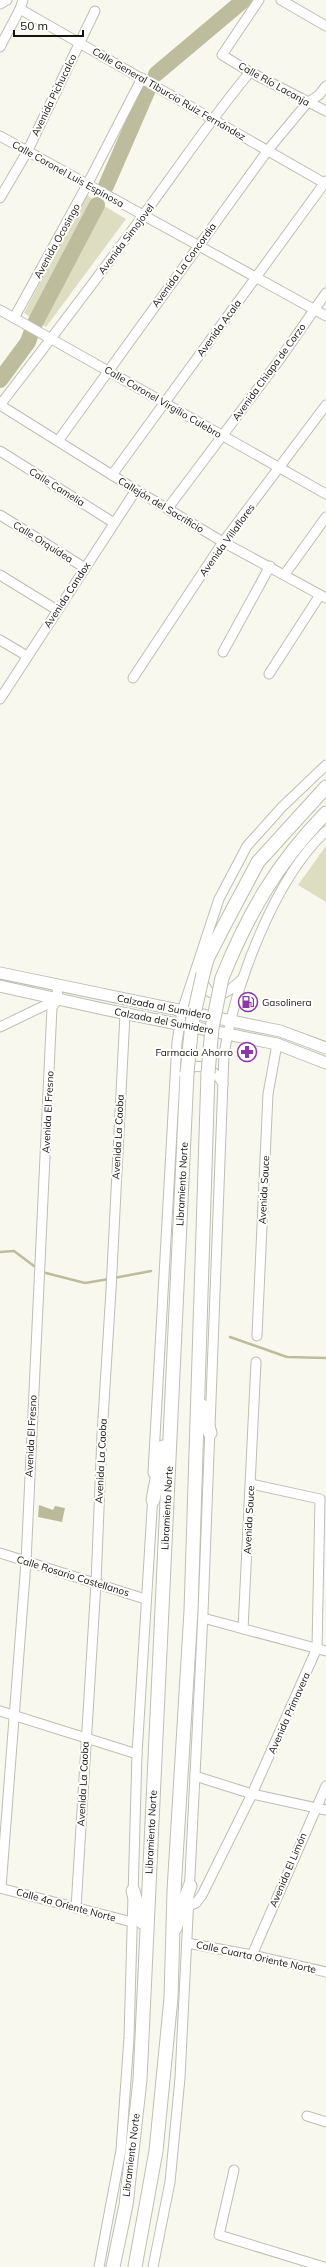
<svg xmlns="http://www.w3.org/2000/svg" width="326" height="2267" viewBox="0 0 326 2267" font-family="Mulish,sans-serif">
<rect width="100%" height="100%" fill="#f8f8ef"/>
<g fill="#ddddc2">
<path d="M86,195L126,219L46,327L24,313Z"/>
<path d="M326,846V902L298,885Z"/>
</g>
<path fill="#baba9b" d="M39,1505L53,1510L55,1506L65,1508L62,1522L38,1517Z"/>
<g fill="none" stroke-linecap="round" stroke-linejoin="round">
<g stroke="#bdbd9d" stroke-width="2.5">
<path d="M0,1252L14,1251L38,1269"/>
<path d="M42,1272L85,1283L109,1279"/>
<path d="M114,1278L151,1271"/>
<path d="M230,1337L287,1357L326,1358"/>
</g>
<g stroke="#bdbd9d" stroke-width="16">
<path d="M156,74L244,0"/>
<path d="M106,186L149,87"/>
<path d="M0,380L28,342L34,325L97,205"/>
</g>
<g stroke="#bebeb5" stroke-width="11">
<g id="minor">
<path d="M23,0L20,9L326,184"/>
<path d="M259,0L222,55L250,72L326,111"/>
<path d="M281,0L326,26"/>
<path d="M0,4L7,0"/>
<path d="M0,47L20,9"/>
<path d="M0,136L326,316"/>
<path d="M0,198L27,152L95,11"/>
<path d="M0,310L326,494"/>
<path d="M14,318L87,185L142,78"/>
<path d="M0,405C51,339 101,273 150,206C183,161 214,115 250,72"/>
<path d="M0,405L136,490L223,542L326,598"/>
<path d="M58,441L268,150L307,103L319,95L326,86"/>
<path d="M0,451L114,523"/>
<path d="M112,475L326,181"/>
<path d="M168,508L280,359L326,293"/>
<path d="M0,515L85,568"/>
<path d="M285,574L326,517"/>
<path d="M0,575L57,610"/>
<path d="M0,640L27,656"/>
<path d="M223,652L270,566"/>
<path d="M269,674L320,595"/>
<path d="M133,678L223,542L326,405"/>
<path d="M0,699L136,490"/>
<path d="M201,979L208,991C223,1000 232,988 243,978"/>
<path d="M0,1027L56,1000"/>
<path d="M183,1072C198,1060 215,1069 223,1084"/>
<path d="M257,1336L268,1094L277,1044"/>
<path d="M153,1473L177,1042L182,1011L219,899L247,846L282,807L326,765"/>
<path d="M0,1553L145,1599"/>
<path d="M203,1618L326,1651"/>
<path d="M243,1629L256,1362"/>
<path d="M0,1711L137,1754"/>
<path d="M195,1776L252,1794L326,1810"/>
<path d="M0,1888L132,1922"/>
<path d="M1,1888L26,1562L52,1007L58,999L57,985"/>
<path d="M188,1906L196,1903L202,1895L252,1794L317,1648L320,1499L251,1484"/>
<path d="M76,1908L96,1583L102,1435L111,1290L125,1014"/>
<path d="M187,1943L252,1955L326,1972"/>
<path d="M252,1955L326,1786"/>
<path d="M307,2116L326,2122"/>
<path d="M234,2170L219,2235L324,2267"/>
<path d="M99,2267L121,2150L129,2038L137,1754L153,1494"/>
<path d="M153,2267L170,2182L180,2078L203,1613L224,1054C235,985 274,879 326,831"/>
</g>
</g>
<g stroke="#bebeb5" stroke-width="13">
<g id="major">
<path d="M0,973L280,1031L326,1048"/>
<path d="M0,986L103,1009L277,1044L326,1063"/>
</g>
</g>
<g stroke="#bebeb5" stroke-width="15">
<g id="highway">
<path d="M203,974L207,959L226,922L258,862L326,787"/>
<path d="M222,978C248,914 277,863 326,813"/>
<path d="M202,1406L210,1433"/>
<path d="M153,1500L163,1447"/>
<path d="M133,1891L142,1922"/>
<path d="M175,1928L190,1886"/>
<path d="M113,2267L126,2205L140,2080L187,1073"/>
<path d="M135,2267L156,2151L171,1998L174,1891L191,1611L208,1073"/>
</g>
</g>
<use href="#minor" stroke="#fff" stroke-width="9"/>
<use href="#major" stroke="#fff" stroke-width="11"/>
<use href="#highway" stroke="#fff" stroke-width="13"/>
<g stroke="#bebeb5" stroke-width="15" stroke-linecap="butt">
<g id="highway-bridge">
<path d="M187,1073L192,1023L203,974"/>
<path d="M208,1073L212,1028L222,978"/>
</g>
</g>
<use href="#highway-bridge" stroke="#fff" stroke-width="13"/>
</g>
<defs>
<g id="fuel-ring" transform="scale(1)"><circle r="9.5" fill="#fffffe" stroke="#8c38a6" stroke-width="1.5"/><path d="M-5.5-6h7V0h2V4h1.3V-2.5L3-4.5l.8-.8L6-3V5H2.5V1h-1V6h-7ZM-4.2-4.7v3.2H.2V-4.7Z" fill="#8c38a6"/></g>
<g id="pharmacy-ring" transform="scale(1)"><circle r="9.5" fill="#fffffe" stroke="#8c38a6" stroke-width="1.5"/><path d="M-2-6h4v4h4v4h-4v4h-4v-4h-4v-4h4Z" fill="#8c38a6"/></g>
</defs>
<g fill-rule="evenodd">
<use href="#fuel-ring" x="248" y="1002"/>
<use href="#pharmacy-ring" x="247" y="1052"/>
</g>
<g text-anchor="middle" dominant-baseline="central" stroke-width="4" stroke-linejoin="round" paint-order="stroke">
<g font-size="10" fill="#141411" stroke="#fffffe">
<text transform="translate(274 84) rotate(29)">Calle Río Lacanja</text>
<text transform="translate(169 94) rotate(30)">Calle General Tiburcio Ruiz Fernández</text>
<text transform="translate(54 95) rotate(-64)">Avenida Pichucalco</text>
<text transform="translate(68 174) rotate(29)">Calle Coronel Luis Espinosa</text>
<text transform="translate(126 239) rotate(-53)">Avenida Simojovel</text>
<text transform="translate(57 241) rotate(-61)">Avenida Ocosingo</text>
<text transform="translate(184 265) rotate(-54)">Avenida La Concordia</text>
<text transform="translate(219 328) rotate(-54)">Avenida Acala</text>
<text transform="translate(269 372) rotate(-54)">Avenida Chiapa de Corzo</text>
<text transform="translate(163 402) rotate(30)">Calle Coronel Virgilio Culebro</text>
<text transform="translate(57 487) rotate(32)">Calle Camelia</text>
<text transform="translate(161 505) rotate(31)">Callejón del Sacrificio</text>
<text transform="translate(227 540) rotate(-54)">Avenida Villaflores</text>
<text transform="translate(43 542) rotate(32)">Calle Orquídea</text>
<text transform="translate(67 595) rotate(-57)">Avenida Candox</text>
<text transform="translate(164 1007) rotate(11)">Calzada al Sumidero</text>
<text transform="translate(164 1021) rotate(11)">Calzada del Sumidero</text>
<text transform="translate(48 1112) rotate(-87)">Avenida El Fresno</text>
<text transform="translate(118 1137) rotate(-87)">Avenida La Caoba</text>
<text transform="translate(182 1184) rotate(-87)">Libramiento Norte</text>
<text transform="translate(264 1190) rotate(-87)">Avenida Sauce</text>
<text transform="translate(31 1436) rotate(-87)">Avenida El Fresno</text>
<text transform="translate(101 1461) rotate(-87)">Avenida La Caoba</text>
<text transform="translate(167 1508) rotate(-87)">Libramiento Norte</text>
<text transform="translate(249 1520) rotate(-87)">Avenida Sauce</text>
<text transform="translate(73 1576) rotate(17)">Calle Rosario Castellanos</text>
<text transform="translate(289 1713) rotate(-66)">Avenida Primavera</text>
<text transform="translate(83 1784) rotate(-87)">Avenida La Caoba</text>
<text transform="translate(151 1832) rotate(-87)">Libramiento Norte</text>
<text transform="translate(288 1870) rotate(-67)">Avenida El Limón</text>
<text transform="translate(66 1905) rotate(15)">Calle 4a Oriente Norte</text>
<text transform="translate(256 1957) rotate(12)">Calle Cuarta Oriente Norte</text>
<text transform="translate(131 2155) rotate(-83)">Libramiento Norte</text>
</g>
<g font-size="10" fill="#141411" stroke="#fffffe" text-anchor="start">
<text x="262" y="1002">Gasolinera</text>
<text x="233" y="1052" text-anchor="end">Farmacia Ahorro</text>
</g>
</g>
<path d="M14 30v6h69v-6" fill="none" stroke="#141411" stroke-width="2"/>
<text x="20" y="30" font-size="12" fill="#141411" stroke="#fffffe" stroke-width="3" paint-order="stroke">50 m</text>
</svg>
